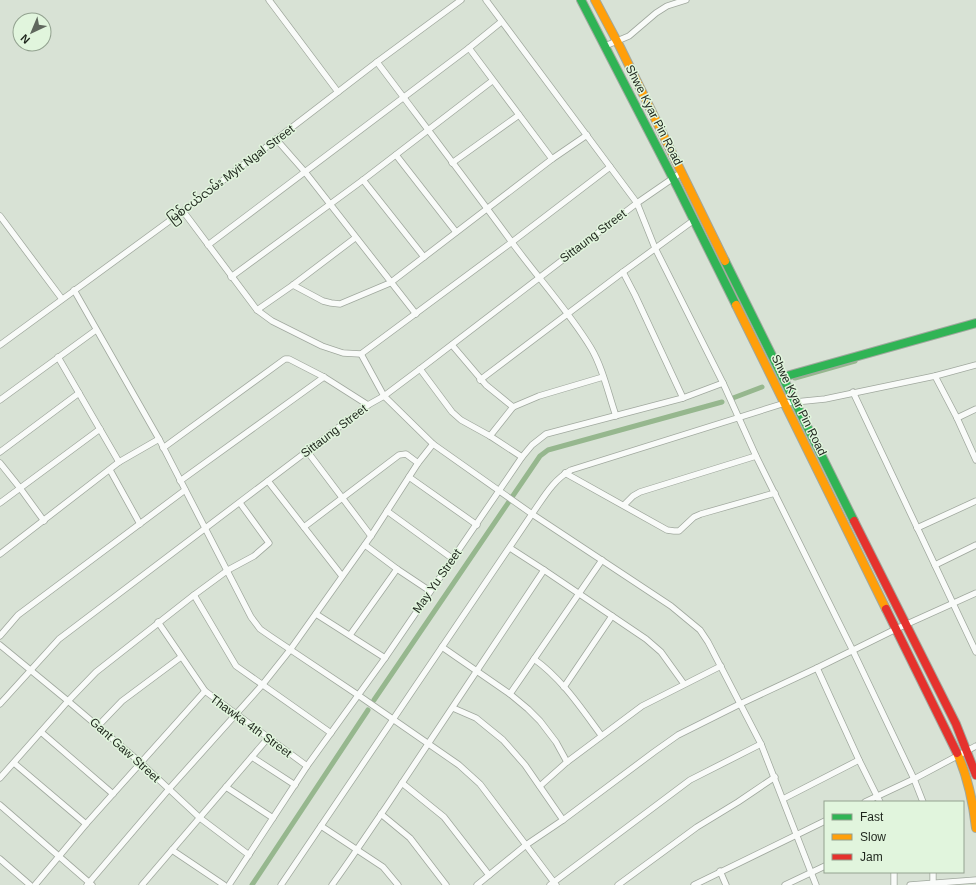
<svg xmlns="http://www.w3.org/2000/svg" width="976" height="885" viewBox="0 0 976 885" font-family="Helvetica,'Noto Sans Myanmar',sans-serif">
<rect width="100%" height="100%" fill="#d8e2d5"/>
<g fill="none" stroke-linecap="round" stroke-linejoin="round">
<g stroke="#96b78e" stroke-width="5">
<path d="M795,378L855,361"/>
<path d="M733,398L762,387"/>
<path d="M374,700L540,456L548,450L722,402"/>
<path d="M252,885L368,710"/>
</g>
<g stroke="#a0a89e" stroke-width="7">
<g id="street">
<path d="M269,0L338,92"/>
<path d="M486,0L637,203L655,248L723,383L756,456L853,651L914,779L923,802"/>
<path d="M605,46L629,36L656,13L667,6L686,0"/>
<path d="M469,48L552,159"/>
<path d="M377,62C422,122 467,181 511,241C537,277 568,310 591,348C603,368 608,393 616,416"/>
<path d="M276,139L305,172L416,314"/>
<path d="M396,155L456,232"/>
<path d="M452,163L519,115"/>
<path d="M363,180L424,257"/>
<path d="M183,211L257,310L272,321L322,346L343,353L361,354L512,242L610,167"/>
<path d="M0,216L62,299"/>
<path d="M208,245L469,48L501,22"/>
<path d="M623,272L635,295L683,398"/>
<path d="M231,277L363,180L492,81"/>
<path d="M293,285L323,301L331,303L340,304L390,283L552,159L587,135"/>
<path d="M74,290L159,439L251,617L260,629L270,636L358,695L459,765L480,784L556,885"/>
<path d="M257,310L293,285L355,238"/>
<path d="M0,345L183,211L377,62L461,0"/>
<path d="M452,345L486,385L513,407"/>
<path d="M361,354L384,396L433,444L532,514L671,606L700,630L708,642L761,744L816,885"/>
<path d="M58,357L119,462"/>
<path d="M420,369L452,412L461,420L490,436L522,457"/>
<path d="M935,376L957,418L976,460"/>
<path d="M480,380L623,272L694,220"/>
<path d="M853,392L976,652"/>
<path d="M0,400L96,330"/>
<path d="M957,418L976,409"/>
<path d="M490,436L513,407L539,396L603,377"/>
<path d="M163,448L285,359H289L324,377L368,405"/>
<path d="M307,451L371,536"/>
<path d="M0,452L79,393"/>
<path d="M0,463L20,488L44,521"/>
<path d="M110,470L140,524"/>
<path d="M565,473L667,530L674,531H679L694,517L701,514L775,493"/>
<path d="M409,477L477,525"/>
<path d="M180,481L324,377"/>
<path d="M268,481L342,576"/>
<path d="M0,503L100,429"/>
<path d="M624,505L633,496L640,492L756,456"/>
<path d="M387,511L453,559"/>
<path d="M304,527L399,455L406,454L418,463"/>
<path d="M917,528L976,501"/>
<path d="M365,545L397,569L430,591"/>
<path d="M510,548L544,570L646,639L661,652L684,684"/>
<path d="M0,554L119,462L159,439"/>
<path d="M935,565L976,545"/>
<path d="M194,595L236,666L331,733"/>
<path d="M316,614L385,658"/>
<path d="M158,622L205,691L307,766"/>
<path d="M350,635L397,569"/>
<path d="M0,636L18,615L185,490"/>
<path d="M0,645L68,701L141,763L200,818L249,855"/>
<path d="M442,647L510,694L528,709L540,721L556,742L567,762"/>
<path d="M534,659C562,679 581,708 601,735"/>
<path d="M817,668L859,760L880,802"/>
<path d="M564,687L612,616"/>
<path d="M510,694L602,560"/>
<path d="M0,704L59,639L368,405L384,396L420,369L637,203L682,172"/>
<path d="M453,708L476,718L503,740L525,765L563,820"/>
<path d="M98,726L122,701L181,657"/>
<path d="M41,732L113,794"/>
<path d="M252,757L295,785"/>
<path d="M14,763L86,824"/>
<path d="M0,778L68,701L96,672L194,595L228,570L254,556L269,543L240,503"/>
<path d="M402,783L444,817L489,875"/>
<path d="M540,786L567,762L642,706L721,666"/>
<path d="M226,787L273,818"/>
<path d="M783,799L859,760"/>
<path d="M865,802L914,779L976,746"/>
<path d="M0,805L92,885"/>
<path d="M381,814L410,838L446,885"/>
<path d="M321,826L383,867L398,885"/>
<path d="M172,850L224,885"/>
<path d="M0,859L30,885"/>
<path d="M720,871L726,885"/>
<path d="M894,872V885"/>
<path d="M933,872V885"/>
<path d="M35,885L86,824L205,691"/>
<path d="M87,885L169,789L263,684L290,650L371,536L418,463L433,444"/>
<path d="M142,885L268,738"/>
<path d="M229,885L307,766L385,658L522,457L532,445L546,434L683,398L723,383"/>
<path d="M281,885L532,514C544,497 553,480 571,470L785,403L825,399L935,376L976,365"/>
<path d="M332,885C351,859 368,833 386,807C439,728 491,649 544,570"/>
<path d="M477,885L526,845L563,820L654,752L678,735L740,704L817,668L896,629L976,593"/>
<path d="M550,885L690,780L761,744"/>
<path d="M618,885L697,827L738,802L775,777"/>
<path d="M694,885L825,821"/>
<path d="M785,885L825,866"/>
<path d="M910,885L976,880"/>
</g>
</g>
<g stroke="#a0a89e" stroke-width="10">
<g id="fast">
<path d="M581,0L678,188L736,305"/>
<path d="M725,261L854,521"/>
<path d="M783,377L976,323"/>
</g>
</g>
<g stroke="#a0a89e" stroke-width="10">
<g id="slow">
<path d="M595,0L620,47L725,261"/>
<path d="M736,305L886,609"/>
<path d="M957,753C968,777 973,802 976,828"/>
</g>
</g>
<g stroke="#a0a89e" stroke-width="10">
<g id="jam">
<path d="M854,521L956,724L976,775"/>
<path d="M886,609L957,753"/>
</g>
</g>
<use href="#street" stroke="#f9fbf9" stroke-width="5.5"/>
<use href="#fast" stroke="#30b455" stroke-width="8"/>
<use href="#slow" stroke="#ff9f0a" stroke-width="8"/>
<use href="#jam" stroke="#e5322d" stroke-width="8"/>
</g>
<g text-anchor="middle" dominant-baseline="central" stroke-width="3" stroke-linejoin="round" paint-order="stroke">
<g font-size="12" fill="#1e251c" stroke="#e1f5dd">
<text transform="translate(654 115) rotate(63)">Shwe Kyar Pin Road</text>
<text transform="translate(231 174) rotate(-37)">မြစ်ငယ်လမ်း Myit Ngal Street</text>
<text transform="translate(593 236) rotate(-37)">Sittaung Street</text>
<text transform="translate(799 405) rotate(64)">Shwe Kyar Pin Road</text>
<text transform="translate(334 431) rotate(-37)">Sittaung Street</text>
<text transform="translate(437 581) rotate(-55)">May Yu Street</text>
<text transform="translate(251 726) rotate(36)">Thawka 4th Street</text>
<text transform="translate(125 750) rotate(42)">Gant Gaw Street</text>
</g>
</g>
<rect x="824" y="801" width="140" height="72" fill="#e1f5dd" stroke="#93a290"/>
<rect x="832" y="814" width="20" height="6" fill="#30b455" stroke="#93a290"/>
<text x="860" y="821" font-size="12" fill="#1e251c">Fast</text>
<rect x="832" y="834" width="20" height="6" fill="#ff9f0a" stroke="#93a290"/>
<text x="860" y="841" font-size="12" fill="#1e251c">Slow</text>
<rect x="832" y="854" width="20" height="6" fill="#e5322d" stroke="#93a290"/>
<text x="860" y="861" font-size="12" fill="#1e251c">Jam</text>
<g transform="translate(32 32) rotate(224)"><circle r="19" fill="#e1f5dd" stroke="#93a290"/>
<path d="M0-3L7 15L0 10L-7 15Z" fill="#5f675d"/>
<text y="-6" font-size="11" font-weight="bold" text-anchor="middle" fill="#1e251c">N</text>
</g>
</svg>
